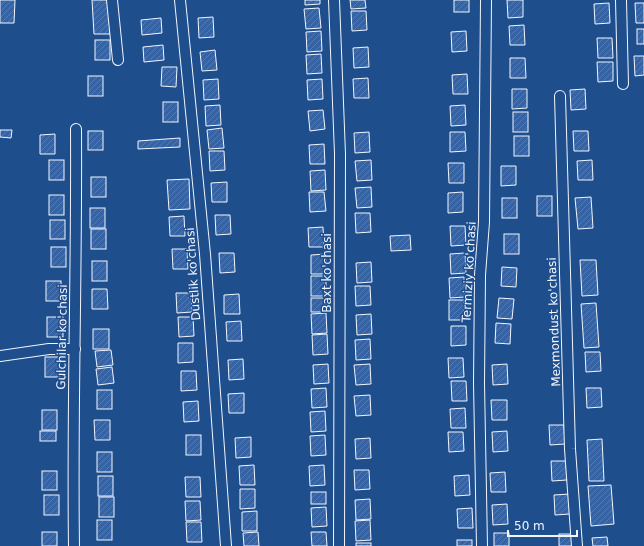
<svg xmlns="http://www.w3.org/2000/svg" width="644" height="546" viewBox="0 0 644 546" font-family="'DejaVu Sans',sans-serif">
<defs>
<pattern id="building-hatch" width="6" height="6" patternUnits="userSpaceOnUse"><rect width="6" height="6" fill="#3563a3"/><path d="M-1 1l2-2M0 6l6-6M5 7l2-2" fill="none" stroke="#537ab1"/></pattern>
</defs>
<rect width="100%" height="100%" fill="#1f4e8c"/>
<g fill="url(#building-hatch)" stroke="#f2f6ff">
<path d="M0,0H15L14,23H0Z"/>
<path d="M92,0H108L110,34H94Z"/>
<path d="M305,0H320V4L305,5Z"/>
<path d="M350,0H365L366,8L351,9Z"/>
<rect x="454" y="0" width="15" height="12"/>
<path d="M507,0H523V17L508,18Z"/>
<path d="M609,3L610,23L595,24L594,4Z"/>
<path d="M635,3H644V23H636Z"/>
<path d="M319,8L321,28L306,29L304,9Z"/>
<path d="M351,11H366L367,30L352,31Z"/>
<path d="M213,17L214,37L199,38L198,18Z"/>
<path d="M161,18L162,33L142,35L141,20Z"/>
<path d="M524,25L525,45H510L509,26Z"/>
<rect x="637" y="29" width="7" height="15"/>
<path d="M321,31L322,51L307,52L306,32Z"/>
<path d="M466,31L467,51L452,52L451,32Z"/>
<path d="M597,38H612L613,58H598Z"/>
<rect x="95" y="40" width="15" height="20"/>
<path d="M163,45L164,60L144,62L143,47Z"/>
<path d="M368,47L369,67L354,68L353,48Z"/>
<path d="M215,50L217,70L202,71L200,52Z"/>
<path d="M321,54L322,73L307,74L306,55Z"/>
<path d="M634,56H644V75L635,76Z"/>
<path d="M510,58H525L526,78H510Z"/>
<path d="M597,62H613V81L598,82Z"/>
<path d="M162,67H177L176,87L161,86Z"/>
<path d="M467,74L468,94H453L452,75Z"/>
<rect x="88" y="76" width="15" height="20"/>
<path d="M368,78L369,98H354L353,79Z"/>
<path d="M218,79L219,99L204,100L203,80Z"/>
<path d="M322,79L323,99L308,100L307,80Z"/>
<path d="M512,89H527V108L512,109Z"/>
<path d="M585,89L586,109L571,110L570,90Z"/>
<rect x="163" y="102" width="15" height="20"/>
<path d="M220,105L221,125L206,126L205,106Z"/>
<path d="M465,105L466,125L451,126L450,106Z"/>
<path d="M323,110L325,129L310,131L308,111Z"/>
<rect x="513" y="112" width="15" height="20"/>
<path d="M222,128L224,148L209,149L207,130Z"/>
<path d="M0,130H12L11,138L0,137Z"/>
<rect x="88" y="131" width="15" height="19"/>
<path d="M573,131H588L589,151H574Z"/>
<path d="M369,132L370,152L355,153L354,133Z"/>
<path d="M450,132H465L466,151L450,152Z"/>
<path d="M55,134V154H40V135Z"/>
<rect x="514" y="136" width="15" height="20"/>
<path d="M180,138V147L138,149V141Z"/>
<path d="M324,144L325,164H310L309,145Z"/>
<path d="M209,151H224L225,170L210,171Z"/>
<rect x="49" y="160" width="15" height="20"/>
<path d="M371,160L372,180L357,181L355,161Z"/>
<path d="M592,160L593,180H578L577,161Z"/>
<path d="M448,163H464V183H449Z"/>
<path d="M501,166H516V185L501,186Z"/>
<path d="M325,170L326,190L311,191L310,171Z"/>
<rect x="91" y="177" width="15" height="20"/>
<path d="M189,179L190,209L169,210L167,180Z"/>
<path d="M227,182V202H212L211,183Z"/>
<path d="M371,187L372,207L357,208L355,188Z"/>
<path d="M309,192H324L326,211L310,212Z"/>
<path d="M463,192V212L448,213V193Z"/>
<rect x="49" y="195" width="15" height="20"/>
<rect x="537" y="196" width="15" height="20"/>
<path d="M591,197L593,228L578,229L575,198Z"/>
<rect x="502" y="198" width="15" height="20"/>
<rect x="90" y="208" width="15" height="20"/>
<path d="M355,213H370L371,232L356,233Z"/>
<path d="M215,215H230L231,234L216,235Z"/>
<path d="M184,216L185,236H170L169,217Z"/>
<rect x="50" y="220" width="15" height="19"/>
<path d="M450,226H465L466,245L451,246Z"/>
<path d="M323,227L324,247H309L308,228Z"/>
<rect x="91" y="229" width="15" height="20"/>
<rect x="504" y="234" width="15" height="20"/>
<path d="M410,235L411,250L391,251L390,236Z"/>
<rect x="51" y="247" width="15" height="20"/>
<path d="M172,249H187L188,269H173Z"/>
<path d="M219,253H234L235,272L220,273Z"/>
<path d="M465,253L466,273L451,274L450,254Z"/>
<path d="M326,254V274H311V255Z"/>
<path d="M580,260H596L598,295L582,296Z"/>
<rect x="92" y="261" width="15" height="20"/>
<path d="M371,262L372,282L357,283L356,263Z"/>
<path d="M502,267L517,268L516,287L501,286Z"/>
<rect x="311" y="276" width="15" height="20"/>
<path d="M464,277L465,297L450,298L449,278Z"/>
<rect x="46" y="281" width="15" height="20"/>
<path d="M355,286H370L371,305L356,306Z"/>
<path d="M92,289H107L108,309H92Z"/>
<path d="M176,293H191L192,312L177,313Z"/>
<path d="M239,294L240,314H224V295Z"/>
<rect x="311" y="298" width="15" height="14"/>
<path d="M499,298L514,299L512,319L497,318Z"/>
<rect x="449" y="300" width="15" height="20"/>
<path d="M596,303L599,347L584,348L581,304Z"/>
<path d="M326,313L327,333L312,334L311,314Z"/>
<path d="M371,314L372,334L357,335L356,315Z"/>
<rect x="47" y="317" width="16" height="20"/>
<path d="M178,317H193L194,336L179,337Z"/>
<path d="M241,321L242,341H227L226,322Z"/>
<path d="M496,323L511,324L510,344L495,343Z"/>
<path d="M451,326H466V345L451,346Z"/>
<rect x="93" y="329" width="16" height="20"/>
<path d="M327,334L328,354L313,355L312,335Z"/>
<path d="M370,339L371,359L356,360L355,340Z"/>
<path d="M178,343H193V362L178,363Z"/>
<path d="M111,350L113,365L97,367L95,351Z"/>
<path d="M585,352H600L601,371L586,372Z"/>
<rect x="45" y="357" width="15" height="20"/>
<path d="M448,358H463L464,377L449,378Z"/>
<path d="M243,359L244,379L229,380L228,360Z"/>
<path d="M328,364L329,383L314,384L313,365Z"/>
<path d="M370,364L371,384L356,385L354,365Z"/>
<path d="M507,364L508,384L493,385L492,365Z"/>
<path d="M112,367L114,383L98,385L96,369Z"/>
<path d="M181,371H196L197,390L181,391Z"/>
<path d="M451,381H466L467,401H452Z"/>
<path d="M326,388L327,407L312,408L311,389Z"/>
<path d="M586,388H601L602,407L587,408Z"/>
<rect x="97" y="390" width="15" height="19"/>
<path d="M244,393V413H229L228,394Z"/>
<path d="M370,395L371,415L356,416L354,396Z"/>
<path d="M491,400H507V420H492Z"/>
<path d="M198,401L199,421L184,422L183,402Z"/>
<path d="M465,408L466,428H451L450,409Z"/>
<rect x="42" y="410" width="15" height="20"/>
<path d="M325,411L326,431L311,432L310,412Z"/>
<path d="M94,420H110V440H95Z"/>
<path d="M549,425H564L565,444L550,445Z"/>
<rect x="40" y="431" width="16" height="10"/>
<path d="M507,431L508,451L493,452L492,432Z"/>
<path d="M448,432H463L464,451L449,452Z"/>
<rect x="186" y="435" width="15" height="20"/>
<path d="M325,435L326,455L311,456L310,436Z"/>
<path d="M251,437V457L236,458L235,438Z"/>
<path d="M370,438L371,458L356,459L355,439Z"/>
<path d="M602,439L604,481H589L587,440Z"/>
<rect x="97" y="452" width="15" height="20"/>
<path d="M551,461H566L567,480L552,481Z"/>
<path d="M254,465L255,485H240L239,466Z"/>
<path d="M324,465L325,485L310,486L309,466Z"/>
<path d="M354,470H369L370,489L355,490Z"/>
<rect x="42" y="471" width="15" height="19"/>
<path d="M505,472L506,492H491L490,473Z"/>
<path d="M469,475L470,495L455,496L454,476Z"/>
<rect x="98" y="476" width="15" height="20"/>
<path d="M185,477H200L201,497H186Z"/>
<path d="M611,485L614,524L591,526L588,486Z"/>
<path d="M240,489H255V508L240,509Z"/>
<rect x="311" y="492" width="15" height="12"/>
<path d="M570,494V514L555,515L554,495Z"/>
<rect x="44" y="495" width="15" height="20"/>
<rect x="99" y="497" width="15" height="20"/>
<path d="M370,499L371,519L356,520L355,500Z"/>
<path d="M185,501H200L201,520L186,521Z"/>
<path d="M507,504L508,524L493,525L492,505Z"/>
<path d="M326,507L327,526L312,527L311,508Z"/>
<path d="M472,508L473,528H458L457,509Z"/>
<path d="M257,511V531H242V512Z"/>
<rect x="97" y="520" width="15" height="20"/>
<path d="M370,520L371,540L356,541L355,521Z"/>
<path d="M186,522H201L202,542H187Z"/>
<rect x="42" y="532" width="15" height="14"/>
<path d="M258,532L259,546H244L243,533Z"/>
<path d="M311,532H326L327,546H312Z"/>
<rect x="494" y="533" width="15" height="13"/>
<rect x="559" y="534" width="15" height="12"/>
<path d="M607,537L608,546H593L592,538Z"/>
<rect x="457" y="540" width="15" height="6"/>
<rect x="356" y="543" width="15" height="3"/>
</g>
<g fill="none" stroke-linecap="round" stroke-linejoin="round">
<g stroke="#f2f6ff" stroke-width="12">
<g id="minor">
<path d="M112,0L118,60"/>
<path d="M180,0L205,254L226,546"/>
<path d="M334,0L340,154L339,546"/>
<path d="M621,0L623,84"/>
<path d="M560,96L570,449L577,546"/>
<path d="M0,356L49,349H75"/>
<path d="M74,546C72,407 77,268 76,129"/>
<path d="M482,546L479,383L480,275L484,222L486,0"/>
</g>
</g>
<use href="#minor" stroke="#1f4e8c" stroke-width="10"/>
</g>
<g text-anchor="middle" dominant-baseline="central" stroke-width="3" stroke-linejoin="round" paint-order="stroke">
<g font-size="12" fill="#f2f6ff" stroke="#1f4e8c">
<text transform="translate(469 272) rotate(-87)">Termiziy ko'chasi</text>
<text transform="translate(327 273) rotate(-90)">Baxt ko'chasi</text>
<text transform="translate(193 274) rotate(-94)">Dustlik ko'chasi</text>
<text transform="translate(554 322) rotate(-92)">Mexmondust ko'chasi</text>
<text transform="translate(62 337) rotate(-89)">Gulchilar ko'chasi</text>
</g>
</g>
<path d="M508 530v6h69v-6" fill="none" stroke="#f2f6ff" stroke-width="2"/>
<text x="514" y="530" font-size="12" fill="#f2f6ff" stroke="#1f4e8c" stroke-width="3" paint-order="stroke">50 m</text>
</svg>
